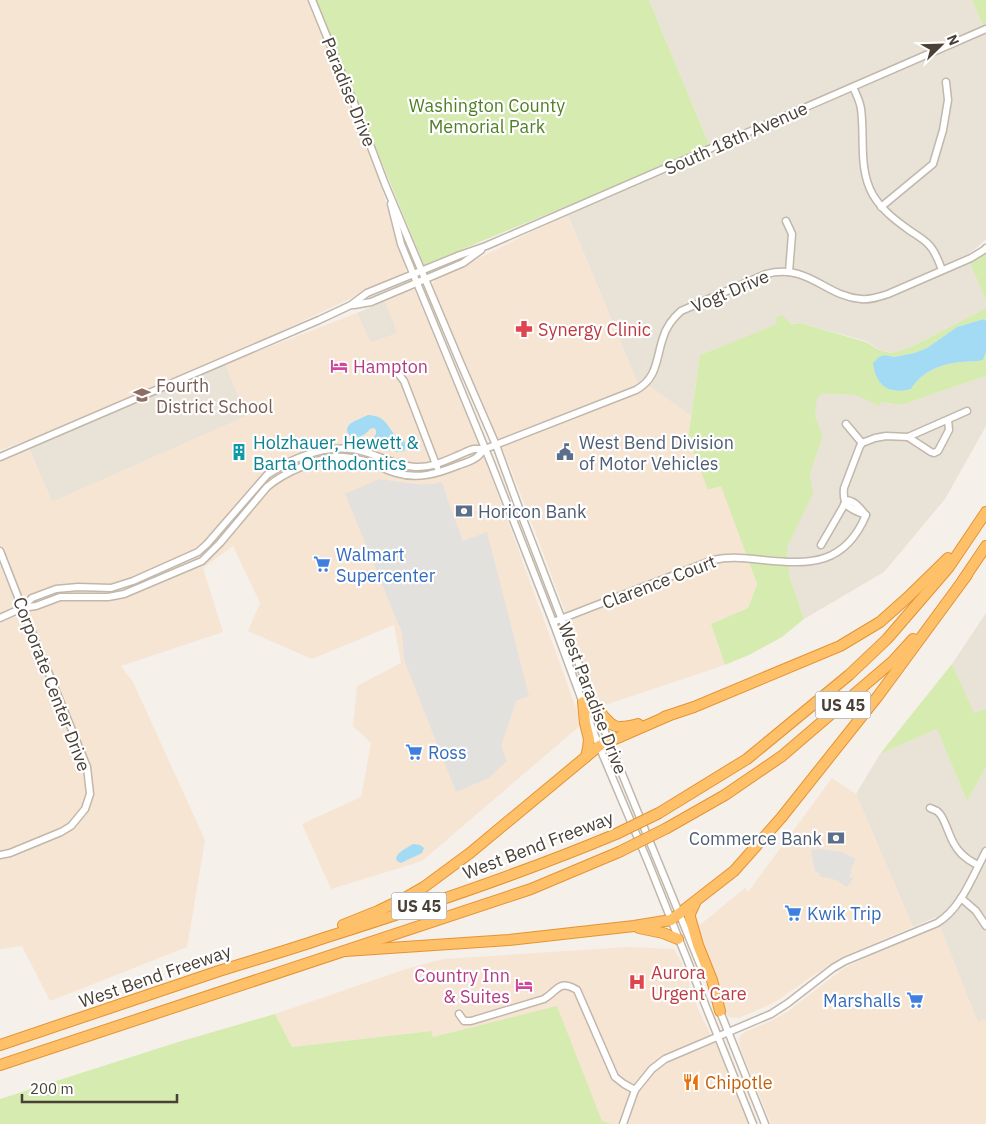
<svg xmlns="http://www.w3.org/2000/svg" width="986" height="1124" viewBox="0 0 986 1124" font-family="'IBM Plex Sans',sans-serif">
<rect width="100%" height="100%" fill="#f5f0e9"/>
<g fill="#e9e2d7">
<path d="M649,0H972L984,28L710,147Z"/>
<path d="M986,34V239L974,250L967,255L986,301V308L911,347L892,353L880,350L866,341L800,323L778,324L700,355L691,416L641,381L638,384L568,215Z"/>
<path d="M385,301L398,333L370,343L357,313Z"/>
<path d="M225,364L247,416L52,502L29,448L96,420Z"/>
<path d="M986,376V426L945,499L884,572L804,619L789,575L787,548L812,493L810,474L823,436L815,416L816,399L821,394L857,395L879,405L881,402L901,405Z"/>
<path d="M986,613V709L974,714L952,664Z"/>
<path d="M937,729L967,801L986,767V1019L978,1023L936,917L913,927L856,794L880,754Z"/>
</g>
<g fill="#f7e5d4">
<path d="M0,0H308L377,170L395,236L406,265L405,273L256,343L45,434L0,450Z"/>
<path d="M568,215L641,391L649,385L691,416L688,438L709,490L721,485L757,584L748,608L711,624L725,665L602,706L590,678L531,521L510,467L433,289L432,285L434,281L438,278L552,222Z"/>
<path d="M414,289L487,464L582,724L422,861L331,889L302,824L361,797L371,743L353,726L357,686L401,663L394,625L312,659L248,631L260,603L233,546L203,568L223,632L121,666L133,682L205,840L187,947L50,1001L22,946L0,949V461L29,448L52,502L246,416L225,364L357,313L371,343L397,333L385,301Z"/>
<path d="M832,778L856,794L913,927L840,958L808,979L780,999L769,1005L739,1018L729,1017L726,1013L696,928L745,888L748,892Z"/>
<path d="M940,926L978,1022L986,1019V1124H771L740,1048L739,1043L740,1036L747,1031L771,1021L787,1012L844,968L873,954Z"/>
<path d="M629,947L674,949L682,963L698,1009L719,1051L749,1124H613L602,1122L557,1007L433,1037L430,1031L292,1047L275,1014L406,969L443,959Z"/>
</g>
<g fill="#d6ebb0">
<path d="M315,0H649L710,147L424,265Z"/>
<path d="M972,0H986V27L984,28Z"/>
<path d="M986,252V301L970,263Z"/>
<path d="M986,308V321L984,319L957,327L927,348L914,353L894,357L885,355L880,383L894,391L911,389C922,371 943,363 963,362C970,361 976,362 983,360L986,350V376L901,405L881,402L879,406L856,395L821,394L817,399L815,416L823,436L810,474L813,493L787,548L789,575L804,619L782,637L751,654L725,665L711,624L748,608L757,584L721,486L708,490L688,438L700,355L777,324L775,318L782,315L791,324L800,323L866,342L879,350L892,353L911,347Z"/>
<path d="M952,664L974,713L986,709V767L967,801L937,729L880,754Z"/>
<path d="M557,1006L602,1121L613,1124H0V1099L175,1043L275,1014L292,1047L431,1031L433,1037Z"/>
</g>
<g fill="#e3e1de">
<path d="M379,479L416,484H433L441,482L443,484L446,495L463,541L487,532L529,696L516,701L501,746L507,761L489,778L456,792L404,660L402,633L345,494Z"/>
<path d="M821,849L843,852L856,859L850,871L852,872L849,876L853,878L847,887L838,881L829,878L820,877V874L815,871L811,850Z"/>
</g>
<g fill="#a3daf4">
<path d="M984,319L986,321V352L983,360C976,362 970,361 963,362C943,363 922,371 911,389C889,395 876,386 873,363L879,357L885,355L894,357L914,353L927,348L957,327Z"/>
<path d="M368,415C385,416 386,424 395,435L403,438L406,446L404,451L397,452L375,445L372,440L376,434V430L374,428L370,429C355,447 341,432 350,424C355,420 362,418 368,415Z"/>
<path d="M413,844L420,845L424,848L422,853L401,863L397,861L396,858L398,854L403,850Z"/>
</g>
<g fill="none" stroke-linecap="round" stroke-linejoin="round">
<g stroke="#c1b7ab" stroke-width="9">
<g id="minor">
<path d="M312,0L358,113L385,184L460,362L496,445L523,519L609,742L704,974"/>
<path d="M853,87C856,94 860,101 861,109C865,137 858,169 873,195C882,210 895,220 909,230C916,235 924,239 930,246C936,253 939,262 942,270"/>
<path d="M391,204L401,244L491,463L553,622L584,706"/>
<path d="M881,207L933,164L943,130L948,100L946,82"/>
<path d="M786,221L792,234L789,272"/>
<path d="M354,305L371,302L409,286L463,263L481,250"/>
<path d="M393,367L404,381L437,467"/>
<path d="M846,424L862,443"/>
<path d="M908,437L931,452L934,453L938,451L949,430L948,420"/>
<path d="M0,457L319,320L351,305L367,293L460,255L486,246L986,29"/>
<path d="M845,500C854,500 859,507 865,514"/>
<path d="M866,515C850,509 842,507 844,488L860,446L862,443L875,438L886,436L908,437L967,411"/>
<path d="M821,545L843,507L845,502"/>
<path d="M0,551L27,620L87,767L90,794L85,809L71,826L61,832L10,853L0,855"/>
<path d="M22,608L32,598L56,589L78,587L111,588L133,581L198,552L207,544L267,475C296,456 333,441 368,453C383,458 399,466 415,467C431,468 445,461 459,455C464,453 469,450 474,449C477,449 481,449 485,449L636,390C658,378 656,358 663,338C666,327 673,318 681,311L766,274C809,263 824,296 861,299C870,300 879,297 888,294L971,258L984,250L986,248"/>
<path d="M0,618L22,608L36,606L60,597H108L124,594L202,561L220,543L267,487C283,473 322,455 344,457C363,458 378,467 396,473C418,480 439,473 459,465C465,463 472,461 477,457C480,455 482,451 485,449"/>
<path d="M553,622L713,560C731,556 744,558 763,560C810,565 845,565 866,515"/>
<path d="M587,715L599,746L648,862L753,1124"/>
<path d="M930,808L937,811L940,814C944,819 946,826 949,833C955,849 963,858 978,865"/>
<path d="M961,898L976,911L986,926"/>
<path d="M719,1009L765,1124"/>
<path d="M459,1014L464,1021H471L544,999C558,991 558,979 577,990L615,1077L624,1084L635,1090"/>
<path d="M623,1124L635,1090L652,1069L665,1059L771,1014L788,1003L833,968L845,961L937,923C961,909 973,875 986,851"/>
</g>
</g>
<g stroke="#e59333" stroke-width="12">
<g id="highway">
<path d="M963,580L986,546"/>
<path d="M583,702L585,723L589,739L588,748L586,757"/>
<path d="M596,707C612,726 612,731 638,724"/>
<path d="M664,717L694,707L840,646L880,622L907,598L948,558"/>
<path d="M659,813L747,759L849,675L887,639L949,567L986,512"/>
<path d="M667,828L725,795L782,756L893,661L913,639"/>
<path d="M695,903L690,914V917L698,945L712,980L720,1011"/>
<path d="M343,925L378,911L403,899L424,887L470,853L599,746L668,716"/>
<path d="M639,928L663,933L678,939"/>
<path d="M345,951L509,940L634,926L671,920L734,871L781,818L878,696L967,575"/>
<path d="M0,1045C73,1021 146,995 219,971C254,960 289,950 324,938C422,907 521,874 616,834"/>
<path d="M0,1065L531,889L619,852"/>
</g>
</g>
<use href="#minor" stroke="#fff" stroke-width="6"/>
<use href="#highway" stroke="#ffc06a" stroke-width="10"/>
<g stroke="#e59333" stroke-width="12" stroke-linecap="butt">
<g id="highway-bridge">
<path d="M616,834L659,813"/>
<path d="M619,852L667,828"/>
</g>
</g>
<use href="#highway-bridge" stroke="#ffc06a" stroke-width="10"/>
</g>
<defs>
<g id="pharmacy-bare" transform="scale(1.35)"><path d="M-2-6h4v4h4v4h-4v4h-4v-4h-4v-4h4Z" fill="#e0444e" stroke="#fff" stroke-width="2.5" paint-order="stroke"/></g>
<g id="hotel-bare" transform="scale(1.35)"><path d="M-6-4.5h1.5V1H6V5H4.5V3h-9V5H-6ZM-4 0a1.8 1.8 0 1 1 3.6 0ZM.5 0V-2.5h3Q6-2.5 6 0Z" fill="#d1479c" stroke="#fff" stroke-width="2.5" paint-order="stroke"/></g>
<g id="school-bare" transform="scale(1.35)"><path d="M0-5L7-2L0 1L-7-2ZM-4 1L0 2.5L4 1V4Q0 6-4 4Z" fill="#8d6e63" stroke="#fff" stroke-width="2.5" paint-order="stroke"/></g>
<g id="building-bare" transform="scale(1.35)"><path d="M-4-6H4V6H1V3H-1V6H-4ZM-2.5-4.3h1.7v1.8h-1.7ZM.8-4.3h1.7v1.8H.8ZM-2.5-1h1.7V.8h-1.7ZM.8-1h1.7V.8H.8Z" fill="#0f9aa8" stroke="#fff" stroke-width="2.5" paint-order="stroke"/></g>
<g id="civic-bare" transform="scale(1.35)"><path d="M-.6-6.5H3V-4.5H.6V-3L4-1V1h2V6H-6V1h2V-1L-.6-3ZM-1.2 2.5V6h2.4V2.5Z" fill="#5c6f8a" stroke="#fff" stroke-width="2.5" paint-order="stroke"/></g>
<g id="bank-bare" transform="scale(1.35)"><path d="M-6-4H6V4H-6ZM0-2.3a2.3 2.3 0 1 0 0 4.6a2.3 2.3 0 1 0 0-4.6Z" fill="#5c6f8a" stroke="#fff" stroke-width="2.5" paint-order="stroke"/></g>
<g id="supermarket-bare" transform="scale(1.35)"><path d="M-6-5.5h2.5l.6 2H6L4.5 2H-2.5L-4.4-4H-6ZM-1.5 3.2a1.3 1.3 0 1 0 .1 0ZM3 3.2a1.3 1.3 0 1 0 .1 0Z" fill="#3f7fe0" stroke="#fff" stroke-width="2.5" paint-order="stroke"/></g>
<g id="hospital-bare" transform="scale(1.35)"><path d="M-5-5h3v3.5h4V-5h3V5h-3V1.5h-4V5h-3Z" fill="#e0444e" stroke="#fff" stroke-width="2.5" paint-order="stroke"/></g>
<g id="restaurant-bare" transform="scale(1.35)"><path d="M-5-6h1v4h1v-4h1v4h1v-4h1v5L-1.5 .5V6h-2V.5L-5-1ZM5-6V6H3V1.5H1.5Q1.5-4 5-6Z" fill="#e8710a" stroke="#fff" stroke-width="2.5" paint-order="stroke"/></g>
</defs>
<g fill-rule="evenodd">
<use href="#pharmacy-bare" x="524" y="329"/>
<use href="#hotel-bare" x="339" y="366"/>
<use href="#school-bare" x="142" y="395"/>
<use href="#building-bare" x="239" y="452"/>
<use href="#civic-bare" x="565" y="452"/>
<use href="#bank-bare" x="464" y="511"/>
<use href="#supermarket-bare" x="322" y="564"/>
<use href="#supermarket-bare" x="414" y="752"/>
<use href="#bank-bare" x="836" y="838"/>
<use href="#supermarket-bare" x="793" y="913"/>
<use href="#hospital-bare" x="637" y="982"/>
<use href="#hotel-bare" x="524" y="985"/>
<use href="#supermarket-bare" x="915" y="1000"/>
<use href="#restaurant-bare" x="691" y="1082"/>
</g>
<g text-anchor="middle" dominant-baseline="central" stroke-width="4.5" stroke-linejoin="round" paint-order="stroke">
<g fill="#fff" stroke="#807973" stroke-width="1">
<rect x="815.5" y="691.5" width="55" height="27" rx="4"/>
<rect x="391.5" y="892.5" width="55" height="27" rx="4"/>
</g>
<g font-size="16" font-weight="bold" fill="#494037">
<text x="843" y="705">US 45</text>
<text x="419" y="906">US 45</text>
</g>
<g font-size="18" fill="#494037" stroke="#fff">
<text transform="translate(349 92) rotate(68)">Paradise Drive</text>
<text transform="translate(736 138) rotate(-24)">South 18th Avenue</text>
<text transform="translate(730 291) rotate(-23)">Vogt Drive</text>
<text transform="translate(659 582) rotate(-21)">Clarence Court</text>
<text transform="translate(52 684) rotate(69)">Corporate Center Drive</text>
<text transform="translate(593 698) rotate(69)">West Paradise Drive</text>
<text transform="translate(538 845) rotate(-21)">West Bend Freeway</text>
<text transform="translate(155 976) rotate(-19)">West Bend Freeway</text>
</g>
<g font-size="18" fill="#507f26" stroke="#fff">
<text x="487" y="105">Washington County<tspan x="487" dy="21">Memorial Park</tspan></text>
</g>
<g font-size="18" fill="#be3a42" stroke="#fff" text-anchor="start">
<text x="538" y="329">Synergy Clinic</text>
<text x="651" y="972">Aurora<tspan x="651" dy="21">Urgent Care</tspan></text>
</g>
<g font-size="18" fill="#b23c85" stroke="#fff" text-anchor="start">
<text x="353" y="366">Hampton</text>
<text x="510" y="975" text-anchor="end">Country Inn<tspan x="510" dy="21">&amp; Suites</tspan></text>
</g>
<g font-size="18" fill="#785e54" stroke="#fff" text-anchor="start">
<text x="156" y="385">Fourth<tspan x="156" dy="21">District School</tspan></text>
</g>
<g font-size="18" fill="#0d838f" stroke="#fff" text-anchor="start">
<text x="253" y="442">Holzhauer, Hewett &amp;<tspan x="253" dy="21">Barta Orthodontics</tspan></text>
</g>
<g font-size="18" fill="#4e5e75" stroke="#fff" text-anchor="start">
<text x="579" y="442">West Bend Division<tspan x="579" dy="21">of Motor Vehicles</tspan></text>
<text x="478" y="511">Horicon Bank</text>
<text x="822" y="838" text-anchor="end">Commerce Bank</text>
</g>
<g font-size="18" fill="#366cbe" stroke="#fff" text-anchor="start">
<text x="336" y="554">Walmart<tspan x="336" dy="21">Supercenter</tspan></text>
<text x="428" y="752">Ross</text>
<text x="807" y="913">Kwik Trip</text>
<text x="901" y="1000" text-anchor="end">Marshalls</text>
</g>
<g font-size="18" fill="#c56008" stroke="#fff" text-anchor="start">
<text x="705" y="1082">Chipotle</text>
</g>
</g>
<g transform="translate(941 45) rotate(67)" stroke="#ffffff" stroke-width="4" paint-order="stroke">
<path d="M0-4L9 19L0 12L-9 19Z" fill="#494037"/>
<text y="-8" font-size="14" font-weight="bold" text-anchor="middle" fill="#494037">N</text>
</g>
<path d="M22 1094v8h155v-8" fill="none" stroke="#494037" stroke-width="2.5"/>
<text x="30" y="1094" font-size="15" fill="#494037" stroke="#ffffff" stroke-width="4" paint-order="stroke">200 m</text>
</svg>
